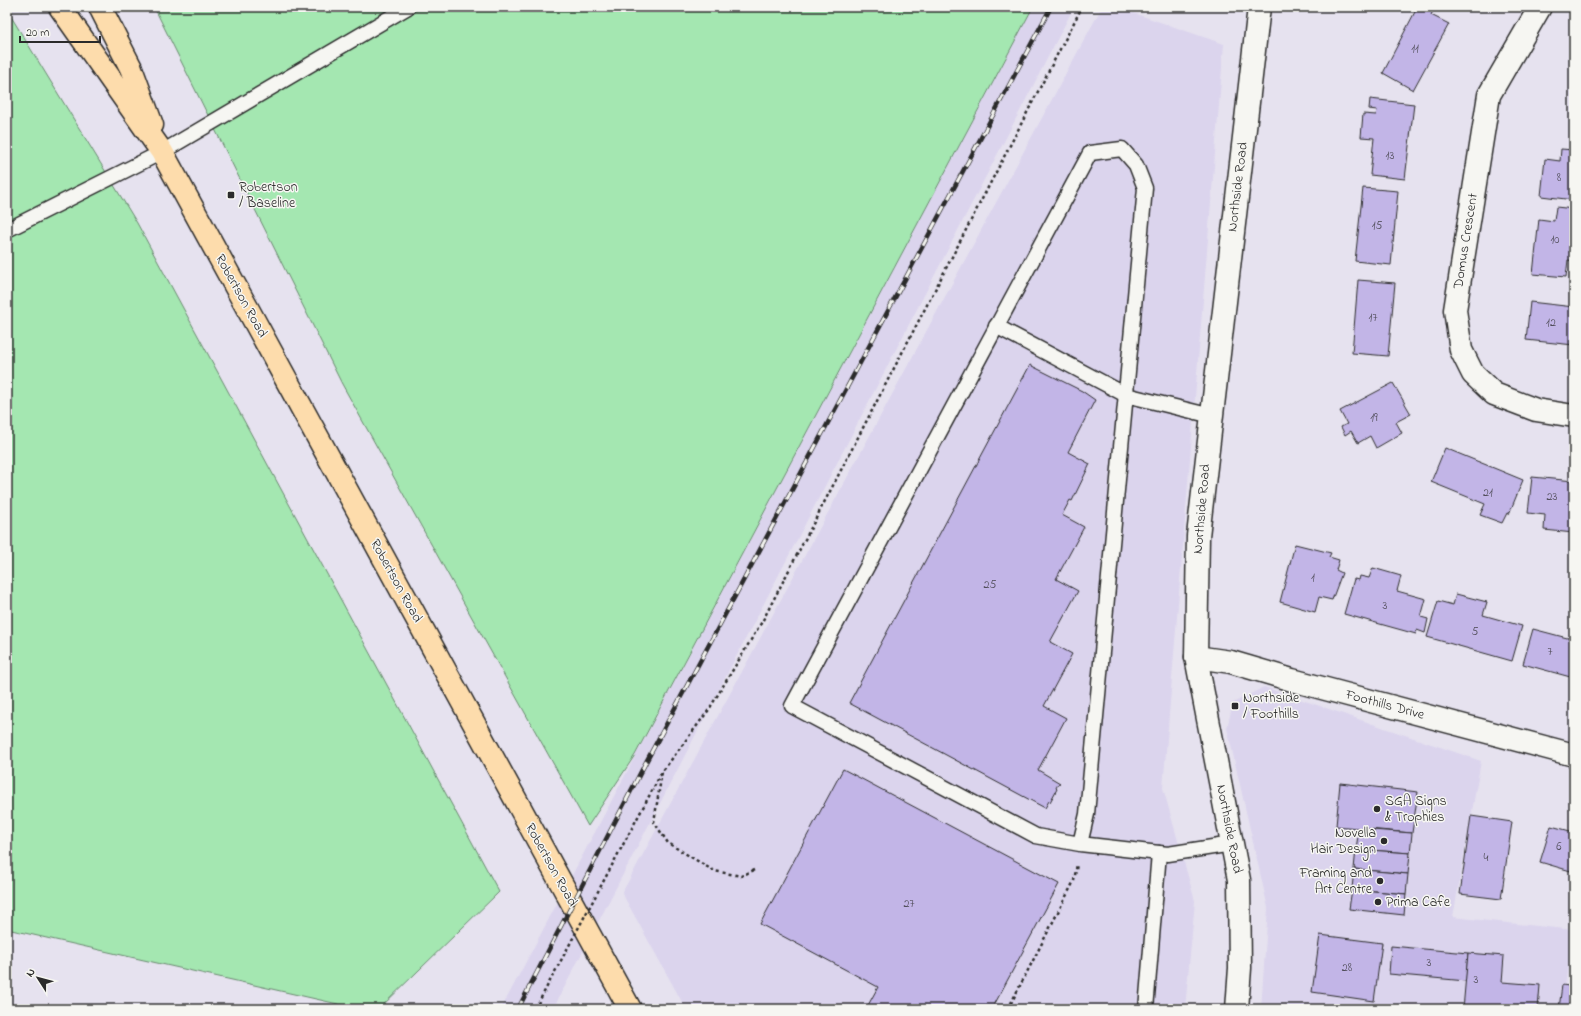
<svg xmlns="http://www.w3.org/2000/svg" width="1581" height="1016" viewBox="0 0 1581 1016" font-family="'Indie Flower',sans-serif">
<rect width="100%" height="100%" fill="#e6e2ef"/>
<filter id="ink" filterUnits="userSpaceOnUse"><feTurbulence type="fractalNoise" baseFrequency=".025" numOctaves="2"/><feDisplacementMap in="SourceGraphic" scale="8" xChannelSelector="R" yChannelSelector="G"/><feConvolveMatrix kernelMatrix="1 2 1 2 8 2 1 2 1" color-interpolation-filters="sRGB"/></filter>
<g filter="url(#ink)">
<g fill="#dbd4ed">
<path d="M1033,7H1074L553,1009H501Z"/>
<path d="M1102,7H1116L1224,44L1163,788L1195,901L1185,1009H686L622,893Z"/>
<path d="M1264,687L1481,761L1453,917L1574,930L1561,1009H1261L1268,908L1227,728L1233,703Z"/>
</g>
<g fill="#a4e7b1" stroke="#68896e">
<path d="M154,7H1033L635,755L588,826L342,384Z"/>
<path d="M7,10L137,223L499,892L379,1009H360L7,929Z"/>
</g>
<g fill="#c2b5e7" stroke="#2b2b2b">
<path d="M1425,7H1435L1431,15L1449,24L1413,90L1383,73L1417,8L1423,11Z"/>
<path d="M1370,99L1414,104L1405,179L1370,175L1374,138L1361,137L1363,114L1376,115L1377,110L1369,109Z"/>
<path d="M1561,149L1574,150V200L1541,196L1545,159L1560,161Z"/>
<path d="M1363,188L1398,191L1391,265L1355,261Z"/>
<path d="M1556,207L1574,209V261L1568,260L1566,277L1533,274L1539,219L1554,221Z"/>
<path d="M1358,280L1395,283L1388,356L1352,353Z"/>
<path d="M1530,302L1574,307V345L1526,340Z"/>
<path d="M1030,365L1082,391L1095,400L1068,452L1090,464L1072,501L1070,500L1062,515L1084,527L1056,579L1078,591L1050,642L1072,654L1044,706L1066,718L1038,770L1060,783L1058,784L1056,788L1057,789L1050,802L1049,801L1045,808L849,703Z"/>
<path d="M1393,383L1411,414L1396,422L1402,433L1376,448L1370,436L1358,443L1351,431L1345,435L1341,427L1347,424L1340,411Z"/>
<path d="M1445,448L1523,480L1509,514L1507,513L1502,523L1480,515L1485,504L1431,482Z"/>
<path d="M1532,477L1574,481V533L1544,530L1545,515L1528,513Z"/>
<path d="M1295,544L1331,553L1329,557L1339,560L1336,570L1342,573L1332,600L1319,597L1315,612L1280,602Z"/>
<path d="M1373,568L1401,576L1397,591L1426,599L1421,617L1428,619L1425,633L1417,630L1416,634L1344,614L1354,579L1359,580L1360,576L1369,578Z"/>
<path d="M1456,594L1487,602L1483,615L1522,626L1512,661L1427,637L1438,601L1453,605Z"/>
<path d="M1533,629L1571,639L1574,632V678L1523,664Z"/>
<path d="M843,769L1059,884L992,1009H866L878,987L760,924Z"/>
<path d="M1340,783L1418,792L1412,833L1336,826Z"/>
<path d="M1471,816L1512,822L1501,899L1460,894Z"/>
<path d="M1551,826L1574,832V872L1540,862Z"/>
<path d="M1359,829L1412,833L1410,853L1356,849Z"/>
<path d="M1356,849L1410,853L1408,874L1354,869Z"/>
<path d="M1354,869L1408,874L1406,894L1352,889Z"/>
<path d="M1352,889L1406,894L1404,915L1349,909Z"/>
<path d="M1320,935L1382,943L1374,1001L1312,992Z"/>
<path d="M1391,946L1468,953L1466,981L1389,974Z"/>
<path d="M1468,953L1504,956L1502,982L1540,985L1538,1009H1463Z"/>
<path d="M1569,984H1574V1009H1559L1562,985L1569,986Z"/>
</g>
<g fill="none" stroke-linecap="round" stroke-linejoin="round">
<g stroke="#2b2b2b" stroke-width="17">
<g id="service">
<path d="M7,230L162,152L408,7"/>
<path d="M996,326L1126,395L1212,416"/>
<path d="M1080,844L1087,814L1145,188L1136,165L1122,149L1090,153L792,706L1036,836L1080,844L1168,854L1232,844"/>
<path d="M1146,1009L1159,853"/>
</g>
</g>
<g stroke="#2b2b2b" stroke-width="25">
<g id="minor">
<path d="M1540,7L1489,95L1455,310L1461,350L1473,374L1494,394L1536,410L1574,416"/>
<path d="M1196,657L1231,662L1292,680L1574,755"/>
</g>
</g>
<g stroke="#2b2b2b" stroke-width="25">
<path id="tertiary" d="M1237,1009L1240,968L1239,880L1196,657L1198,536L1259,7"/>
</g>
<g stroke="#2b2b2b" stroke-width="25">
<g id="primary">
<path d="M60,7L162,152L630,1009"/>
<path d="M100,7L131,68L152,125"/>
</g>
</g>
<g stroke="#2b2b2b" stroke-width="2.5" stroke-dasharray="3 3" stroke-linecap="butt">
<path d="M754,870L741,876L714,871L668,843L654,822L662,772L708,711L763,620L1082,7"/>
<path d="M1008,1009L1074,881L1077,864"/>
</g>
<use href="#service" stroke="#f6f6f2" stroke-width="14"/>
<use href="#minor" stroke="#f6f6f2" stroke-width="22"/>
<use href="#tertiary" stroke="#f6f6f2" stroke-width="22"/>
<use href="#primary" stroke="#fddcac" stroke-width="22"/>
<g stroke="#2b2b2b" stroke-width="4.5">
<path id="rail" d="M518,1009L646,762L1051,7"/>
</g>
<use href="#rail" stroke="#f6f6f2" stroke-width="3" stroke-dasharray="9" stroke-linecap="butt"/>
<path stroke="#2b2b2b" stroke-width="2.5" stroke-dasharray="3 3" stroke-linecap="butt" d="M535,1009L662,772"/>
</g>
</g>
<g fill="#2b2b2b" stroke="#f6f6f2" stroke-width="1.5">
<rect x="227" y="191" width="8" height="8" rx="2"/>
<rect x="1231" y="702" width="8" height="8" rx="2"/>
<circle cx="1377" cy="809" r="4"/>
<circle cx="1384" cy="841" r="4"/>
<circle cx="1380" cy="881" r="4"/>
<circle cx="1378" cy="902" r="4"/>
</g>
<g text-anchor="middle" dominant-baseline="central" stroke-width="3" stroke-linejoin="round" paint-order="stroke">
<g font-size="12" fill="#514e5a">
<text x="1415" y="49">11</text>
<text x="1390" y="156">13</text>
<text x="1559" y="178">8</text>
<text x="1377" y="226">15</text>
<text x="1555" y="240">10</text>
<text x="1373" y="318">17</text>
<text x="1551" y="323">12</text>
<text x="1374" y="418">19</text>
<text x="1488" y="493">21</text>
<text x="1552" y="497">23</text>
<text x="1313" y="578">1</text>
<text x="990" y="585">25</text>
<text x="1385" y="606">3</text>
<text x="1475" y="632">5</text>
<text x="1550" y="652">7</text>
<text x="1559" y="847">6</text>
<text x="1486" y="858">4</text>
<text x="909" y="904">27</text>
<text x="1429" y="963">3</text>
<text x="1347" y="968">28</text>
<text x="1476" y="980">3</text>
</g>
<g font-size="14" fill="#2b2b2b" stroke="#f6f6f2" text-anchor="start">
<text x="239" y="187">Robertson<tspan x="239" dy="16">/ Baseline</tspan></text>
<text x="1243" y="698">Northside<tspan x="1243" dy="16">/ Foothills</tspan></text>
<text x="1385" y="801">SGA Signs<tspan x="1385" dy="16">&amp; Trophies</tspan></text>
<text x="1376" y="833" text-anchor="end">Novella<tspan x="1376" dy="16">Hair Design</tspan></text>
<text x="1372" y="873" text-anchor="end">Framing and<tspan x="1372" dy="16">Art Centre</tspan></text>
<text x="1386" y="902">Prima Cafe</text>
</g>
<g font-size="14" fill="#2b2b2b" stroke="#f6f6f2">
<text transform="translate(1238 187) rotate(-83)">Northside Road</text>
<text transform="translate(1466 241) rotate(-81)">Domus Crescent</text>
<text transform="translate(241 296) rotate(61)">Robertson Road</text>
<text transform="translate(1202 509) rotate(-85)">Northside Road</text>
<text transform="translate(396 581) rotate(61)">Robertson Road</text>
<text transform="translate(1385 705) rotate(15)">Foothills Drive</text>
<text transform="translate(1229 829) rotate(79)">Northside Road</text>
<text transform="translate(551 865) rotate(61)">Robertson Road</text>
</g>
</g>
<rect width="1581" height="1016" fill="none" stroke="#f6f6f2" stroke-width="24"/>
<rect x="12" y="12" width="1557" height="992" fill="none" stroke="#2b2b2b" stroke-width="1.5" filter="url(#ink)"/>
<g transform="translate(38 978) rotate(306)" stroke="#f6f6f2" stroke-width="3" paint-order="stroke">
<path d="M0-3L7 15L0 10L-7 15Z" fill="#2b2b2b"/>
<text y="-6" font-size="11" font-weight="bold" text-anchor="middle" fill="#2b2b2b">N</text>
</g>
<path d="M20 36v6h80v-6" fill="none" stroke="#2b2b2b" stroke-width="2"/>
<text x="26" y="36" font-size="12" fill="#2b2b2b" stroke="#f6f6f2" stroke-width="3" paint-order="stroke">20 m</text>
</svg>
